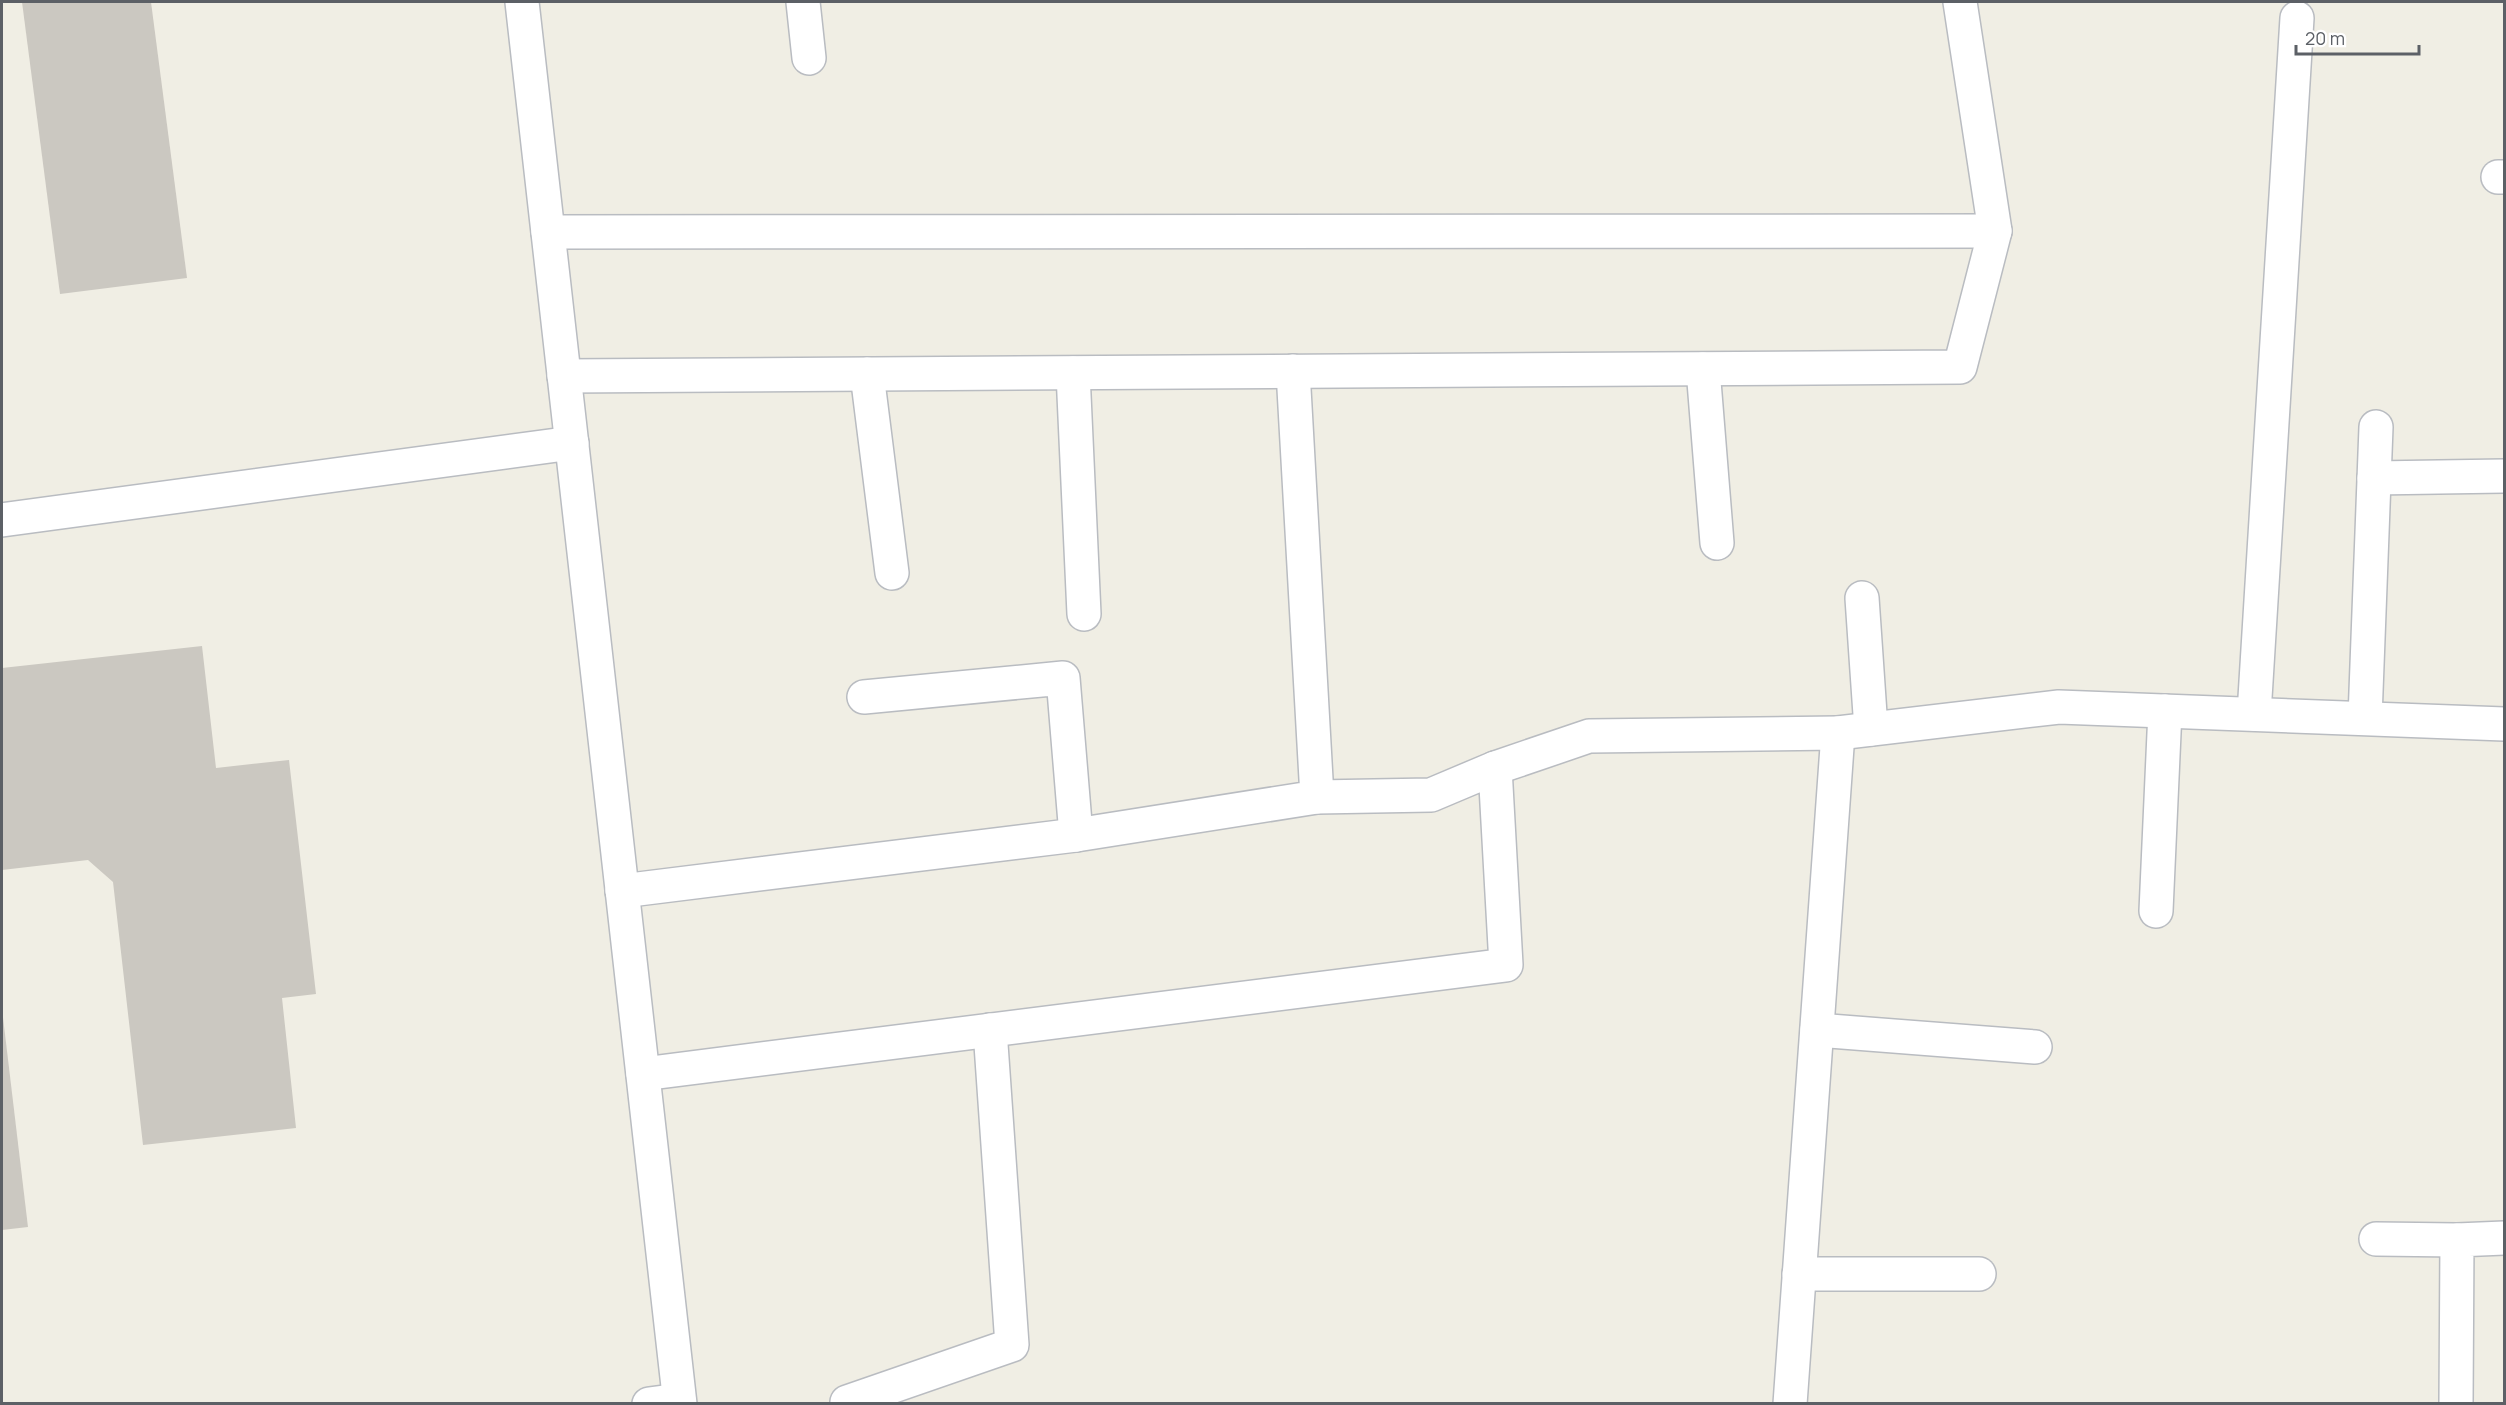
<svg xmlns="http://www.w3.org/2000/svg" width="2506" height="1405" viewBox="0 0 2506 1405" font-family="Manrope,sans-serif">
<rect width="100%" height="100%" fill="#f0eee4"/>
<g fill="#cbc8c1">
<path d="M22,2H151L187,278L60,294Z"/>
<path d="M202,646L216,768L289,760L316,994L282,998L296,1128L143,1145L113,882L88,860L2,870V668Z"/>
<path d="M2,1009L28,1227L2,1230Z"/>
</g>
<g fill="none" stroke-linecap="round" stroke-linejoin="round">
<g stroke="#b9bcc1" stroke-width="36">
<g id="minor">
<path d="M522,2L680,1404"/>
<path d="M803,2L809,58"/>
<path d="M2498,177H2504"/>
<path d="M548,232L1995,231"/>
<path d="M1703,369L1717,543"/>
<path d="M1073,373L1084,614"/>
<path d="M867,374L892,573"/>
<path d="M564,376L1960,367L1995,231L1960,2"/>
<path d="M2374,478L2504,476"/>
<path d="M2,520L572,443"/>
<path d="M1862,598L1871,729"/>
<path d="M2254,714L2297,18"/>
<path d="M2365,718L2376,427"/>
<path d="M1838,733L2059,707L2504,724"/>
<path d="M1495,768L1589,736L1838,733L1790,1404"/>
<path d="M1076,835L1317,797L1293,371"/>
<path d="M622,891L1076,835L1063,678L864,697"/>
<path d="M2156,911L2165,711"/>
<path d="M1817,1030L2035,1047"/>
<path d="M643,1074L1506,965L1495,768L1431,795L1317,797"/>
<path d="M2376,1239L2457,1240"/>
<path d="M1799,1274H1979"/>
<path d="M847,1402L1012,1345L990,1030"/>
<path d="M649,1404L679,1400"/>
<path d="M2456,1404L2457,1240L2504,1238"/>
</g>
</g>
<use href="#minor" stroke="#fff" stroke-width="33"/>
</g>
<rect width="2506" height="1405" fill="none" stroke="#5c6066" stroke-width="6"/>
<path d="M2296 45v9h123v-9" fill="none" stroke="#5c6066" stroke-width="3"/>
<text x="2305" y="45" font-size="18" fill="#5c6066" stroke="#ffffff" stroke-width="4.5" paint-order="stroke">20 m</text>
</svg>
